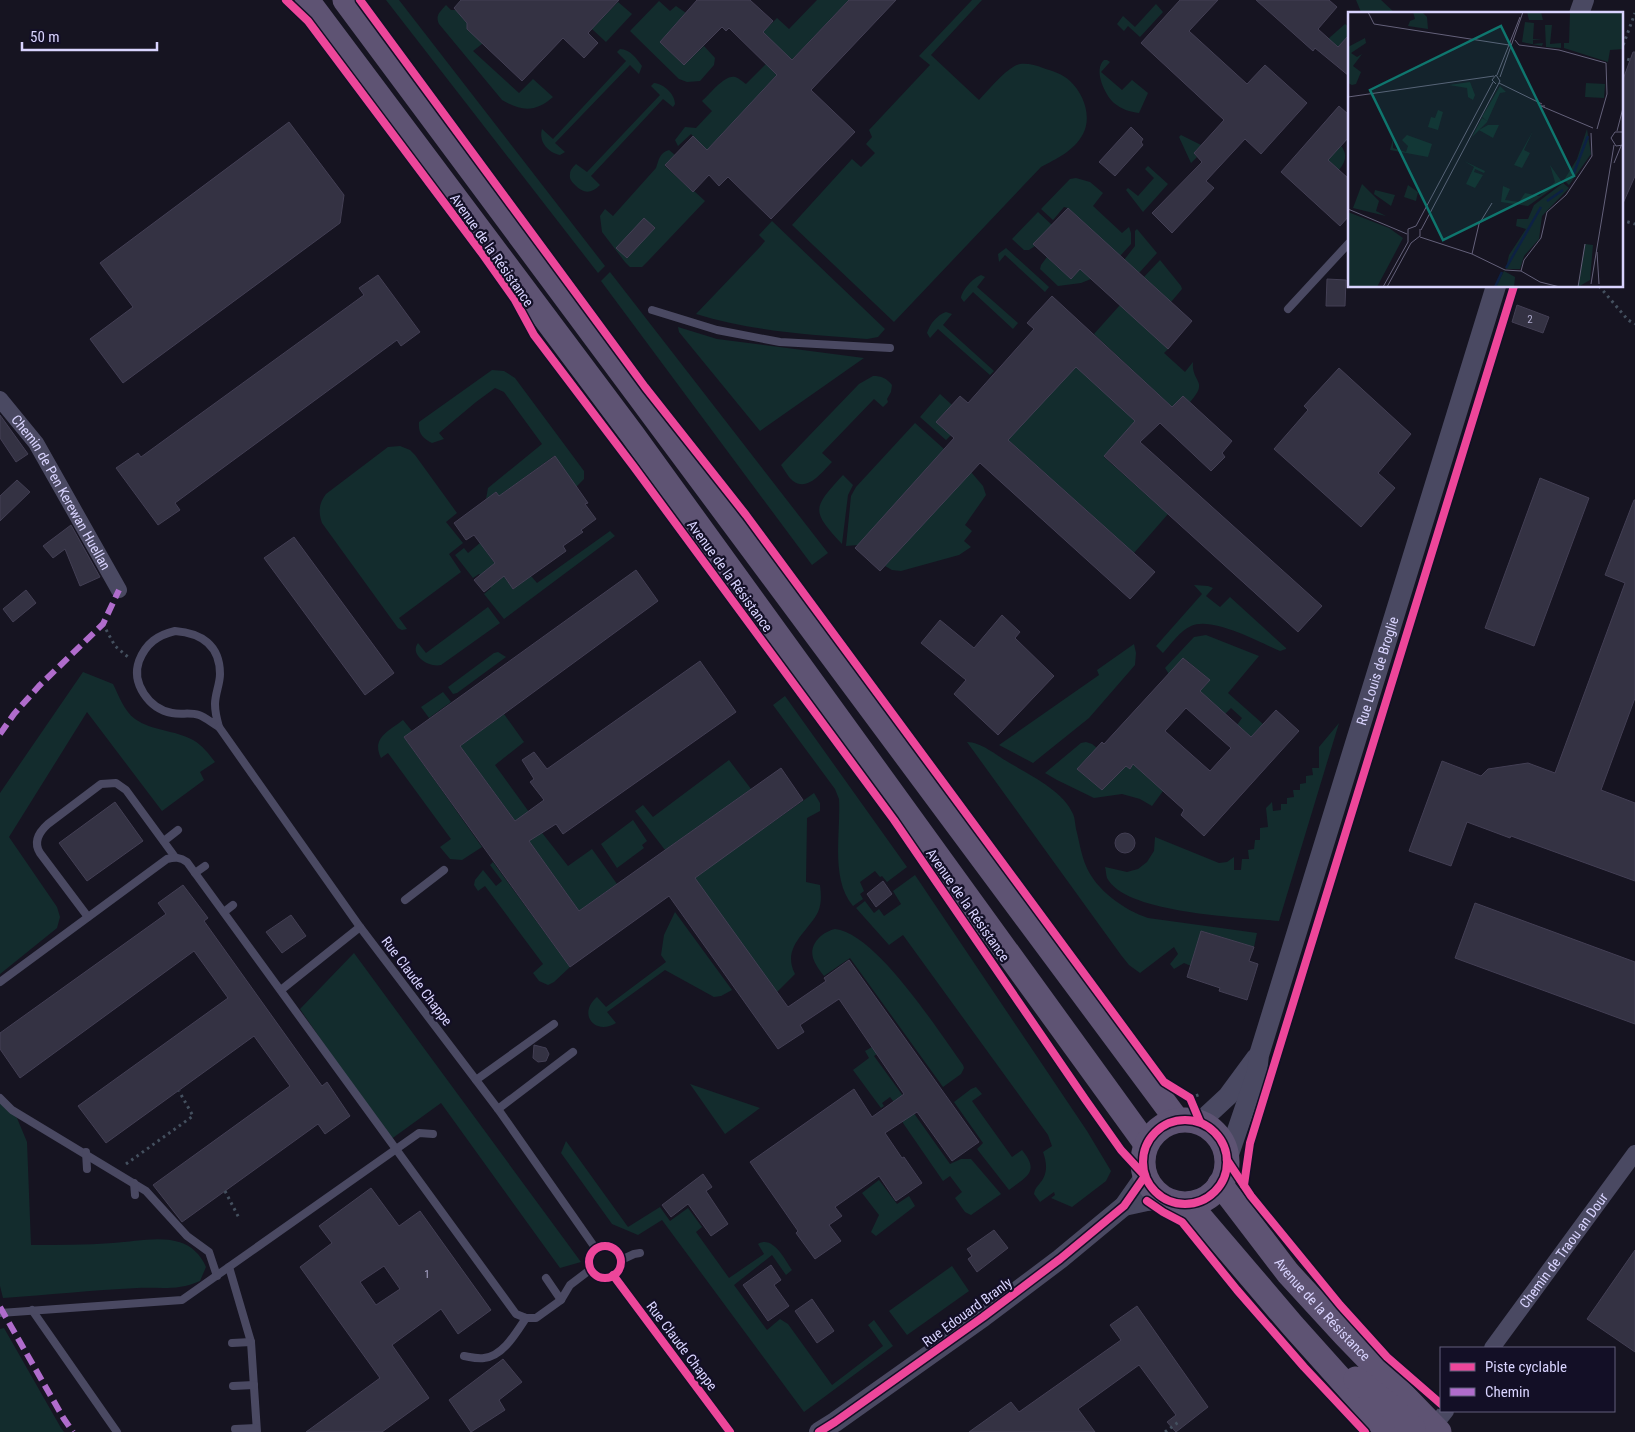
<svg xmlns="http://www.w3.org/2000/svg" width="1635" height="1432" viewBox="0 0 1635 1432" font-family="'Roboto Condensed',sans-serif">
<rect width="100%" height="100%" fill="#161421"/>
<g fill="#132c2d">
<path d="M386,0H399L605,266L598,273Z"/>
<path d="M817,0H849L784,68L766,50L773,42L763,32L777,18L789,29Z"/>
<path d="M972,0H982L931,55L979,100C989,90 1007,67 1020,64C1027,63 1036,65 1043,68C1052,71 1063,74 1070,81C1084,94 1092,117 1083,134C1074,151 1056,159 1041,167L894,322L792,225L852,159L861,167L875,153L866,144L872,137L869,130L930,65L919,56Z"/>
<path d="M1356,0H1381L1396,14H1358L1361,12Z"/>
<path d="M659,1L670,11L676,6L686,13L660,42L684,65L704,46L715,58L714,65L700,81L687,82L679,79L630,31Z"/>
<path d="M618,2L632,14L606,42L592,29Z"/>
<path d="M1156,4L1163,12L1140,37L1128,26L1124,31L1117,24L1123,16L1135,27Z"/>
<path d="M446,5L451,10H456L467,23L468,31L489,34L482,44L473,51L519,93L533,79L553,97C536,112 522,112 502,100L439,24C435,15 440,12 446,5Z"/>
<path d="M1345,24L1349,27V35L1338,47L1328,39Z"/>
<path d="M620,49C630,49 637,59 642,66L639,74L630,65L555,143L565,152L560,155C549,153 538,142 542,129L553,139L626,61L617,52Z"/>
<path d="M1104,60H1107L1110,62L1101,72L1122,90L1132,80L1148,93L1139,113C1130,112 1121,109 1114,103C1105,95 1093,70 1104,60Z"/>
<path d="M766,64L777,75L707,150L691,134L678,146L675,140L685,127L696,128L712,111L702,101C709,95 725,74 735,77C739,78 743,82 746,84Z"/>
<path d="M654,83C664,84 675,94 675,104L673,107L663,99L591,176L600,185C591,194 584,194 575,185C572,182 569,179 570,174C570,170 573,167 576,164L587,172L660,95L651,86Z"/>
<path d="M1181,135L1201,145L1194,153L1197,157L1191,163L1179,137Z"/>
<path d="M1337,141C1347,151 1348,159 1339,170L1316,149Z"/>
<path d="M669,150L675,155L665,166L693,192L694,191L705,201L649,260L642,267H630L625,262L602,232L600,216L605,209L613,216L656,168C659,160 659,153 669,150Z"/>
<path d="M1148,166L1168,184L1143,212L1126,190L1128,188L1138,196L1154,178L1145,169Z"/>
<path d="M1076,178L1090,182L1103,193L1093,206L1122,233L1129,227L1131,233V244L1120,256L1068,208L1064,207L1053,220L1041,209L1070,179Z"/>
<path d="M1038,212L1052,225L1034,244L1035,246L1029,250H1024L1012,239Z"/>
<path d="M772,221L885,329L878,337L867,339C811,335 750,331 696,314L760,247L765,241L759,235Z"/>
<path d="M1137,229L1157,253L1139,273L1124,260L1135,246V231Z"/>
<path d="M1006,248L1049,287L1045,292L1005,255L999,262L998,254Z"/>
<path d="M1047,257L1071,279L1080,269L1091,279L1081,283L1058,286L1040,269L1041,265Z"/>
<path d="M1160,260L1181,286L1182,289L1171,302L1144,277Z"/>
<path d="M610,272L828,553L812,565L601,281Z"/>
<path d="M981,275L985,277L977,287L1018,323L1013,329L973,292L964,302L961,298C962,290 973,278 981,275Z"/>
<path d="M1120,305L1168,349L1164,353L1185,372L1193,362C1191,383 1210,380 1190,402L1183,396L1172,407L1094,334Z"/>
<path d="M946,312L952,314L943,325L994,371L990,375L938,329L930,338L927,333C929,325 938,314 946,312Z"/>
<path d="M678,327L717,339L864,358L760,431L679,332Z"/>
<path d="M1062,354L1140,425L1127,431L1104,457L1168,514L1134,553L995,428Z"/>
<path d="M492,370L504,371L515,378L584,471V479L576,487L554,456L499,496L496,492L486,499L488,488L542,444L504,392L495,388L476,402L439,433L444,439L432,443C423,438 418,434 419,422Z"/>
<path d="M873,376C882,376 886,378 892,385L891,392L887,399L888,402L883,407L874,399L822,453L832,462C822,472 808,492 793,481C788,477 784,469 781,465L859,384Z"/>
<path d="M940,394L952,405L936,422L951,435L946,440L920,417Z"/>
<path d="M915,423L944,449L858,545L846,546L851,496L856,487Z"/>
<path d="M400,446L410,450L415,455L457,513L446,522L463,543L449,554L461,572L399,618L407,629L402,630L398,628L322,523C318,512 319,503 326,494L388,447Z"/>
<path d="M971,472L983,486L986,495L965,525L972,531L964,541L971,547L959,555L901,571L892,570L885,566Z"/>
<path d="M843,475L853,485L848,495L842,544C811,510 812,509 843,475Z"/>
<path d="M610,531L615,536L504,619L484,594L491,588L479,574L473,578L455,555L464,548L468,553L480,543L513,589L531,576L537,583Z"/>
<path d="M1194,585L1208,586L1213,588L1206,596L1220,607L1230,597L1286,648V649L1280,651C1259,642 1212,616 1191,626C1180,631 1171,644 1163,653L1156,646L1202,594Z"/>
<path d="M488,607L500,623L441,665C429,668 409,655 418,643L426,653Z"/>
<path d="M1206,635L1259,656L1228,693L1263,724L1251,737L1237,725L1242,718L1231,708L1225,714L1200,691L1210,680L1184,658L1169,674L1165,668L1194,637Z"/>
<path d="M1134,644L1136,653L1135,665L1089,718L1033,763L999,745L1099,675L1097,670Z"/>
<path d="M498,652L506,657L457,693L453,694L448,687L494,653Z"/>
<path d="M83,672L113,684C119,696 124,711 135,719C152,731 175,730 193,740C202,745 209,754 215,762L200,772L204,780L162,811L87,712L9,837L57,907L60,917L57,928L0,974V793Z"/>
<path d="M443,692L451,702L429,718L421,707Z"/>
<path d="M785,696L907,867L887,882L882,876L880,877L875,871L860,882L864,891L860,894L863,899L853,906C830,879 841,833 839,799L835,789L773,705Z"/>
<path d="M504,714L524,742L495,765L529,812L515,821L460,746Z"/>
<path d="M403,720L412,731L404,737L482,847L462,860L450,859L440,847L451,839L388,753L381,758C371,738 389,731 403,720Z"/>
<path d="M1339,723L1279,921C1241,917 1126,914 1107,878C1106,875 1106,870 1105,867L1127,872L1138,869L1147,862L1154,851L1155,837L1219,863L1227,862L1234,857V870H1241L1242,859H1249L1248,850L1254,849L1255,840H1260V828L1268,827L1266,808L1272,802L1273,811L1281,810V804H1287V798L1294,797L1293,790H1300V784L1306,783V776L1313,775L1312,768H1319V747Z"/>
<path d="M967,742C981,742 996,755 1008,762C1028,774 1064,791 1073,814C1075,818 1075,824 1076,829C1079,840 1081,854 1086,866C1096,890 1124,910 1148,918L1257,933L1254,947L1202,931L1191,966L1184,963L1174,969L1170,964L1178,954L1174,947L1140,973L1129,965L1121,955Z"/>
<path d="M1086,742L1092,744L1097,748L1077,769L1102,790L1126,766L1130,769L1133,764L1163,791L1152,806L1140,799L1122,794L1094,798L1057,780L1045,773L1081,743Z"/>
<path d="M729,760L751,789L665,850L635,811L643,805L653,817Z"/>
<path d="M814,793L820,803V811L807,818L806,882L820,885C821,894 822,903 818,912C808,932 781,947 795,974L777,992L688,882Z"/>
<path d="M532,820L568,866L592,849L617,884L579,911L521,830Z"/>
<path d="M633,820L647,841L642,845L644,848L617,868L601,844Z"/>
<path d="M493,862L570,967L554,982L548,985L539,981L533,973L543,964L485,886L478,891L474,885L475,880L483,870L496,886L502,881L490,865Z"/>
<path d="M915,875L1087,1131L1111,1171L1106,1181L1072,1207L1051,1198L1055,1195L1054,1192L1040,1202L1034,1194C1035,1188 1037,1187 1040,1183C1048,1174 1047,1163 1043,1152L1052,1146L1048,1135L903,935L889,945L856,908L865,901L874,913L879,909L884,916L901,904L893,891Z"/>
<path d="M675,912L732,990L721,996L714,997L665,970L607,1012L616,1023C595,1036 577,1014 597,997L606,1007L666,962L661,955L664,935Z"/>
<path d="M835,929C876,933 939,1032 963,1065L964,1068L961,1074L943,1087L850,958L824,976C820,971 815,964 813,958C809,944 822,932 835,929Z"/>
<path d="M354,953L581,1262L560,1268L441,1103L390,1140L300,1009Z"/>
<path d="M872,1047L877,1054L874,1056L906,1100L897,1106L890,1097L882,1103L884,1106L881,1108L853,1070L869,1058L865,1051Z"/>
<path d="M690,1084L760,1108L725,1134Z"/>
<path d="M976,1087L982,1094L972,1101L1012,1157L1022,1150C1040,1172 1027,1176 1009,1190L977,1149L983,1143L954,1102L971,1089Z"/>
<path d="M0,1103L17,1118L27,1142L31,1245C58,1245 86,1245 113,1243C134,1242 158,1236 179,1242C191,1245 201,1255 206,1267L200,1281C177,1291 162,1287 137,1288C92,1290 48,1295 3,1298L0,1286Z"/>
<path d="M913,1112L950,1164L961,1159H971L1001,1194L971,1215L965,1212L955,1198L962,1192L950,1176L943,1181L903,1123L902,1119Z"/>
<path d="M566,1141L628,1227L660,1207L670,1221L688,1208L702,1227L696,1232L729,1278L764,1254L758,1244C773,1235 785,1260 792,1270L786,1275L772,1255L734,1285L767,1330L780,1319L788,1324L832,1385L883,1346L868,1325L874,1320L893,1346L804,1412L662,1220L638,1235L612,1224L561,1153Z"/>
<path d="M879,1180L897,1204L909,1196L915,1206L876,1236L871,1232L879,1215L862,1193Z"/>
<path d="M952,1266L969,1291L907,1335L889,1311Z"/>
<path d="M4,1328L61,1428L64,1432H0V1329Z"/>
</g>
<g fill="#343243" stroke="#433f54" fill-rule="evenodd">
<path d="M461,0H619L588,33L598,43L584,58L563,38L522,81L467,29V23L454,8Z"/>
<path d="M697,0H750L773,21L763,32L792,60L849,0H896L811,90L855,132L771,219L728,177L719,186L709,175L693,192L665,165L693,136L707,150L777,75L729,28L726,31L722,27L684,65L660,42Z"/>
<path d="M1180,0H1218L1189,31L1247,84L1265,65L1307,103L1261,154L1245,139L1206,181L1214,188L1172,233L1152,213L1202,162L1194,153L1224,120L1141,43Z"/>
<path d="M1256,0H1329L1337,7L1318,29L1338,47L1349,35V76L1315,48L1313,51Z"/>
<path d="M1633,52H1635V176L1621,208V85Z"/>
<path d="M1339,106L1349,115V137L1328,160L1349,179V216L1340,226L1281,172Z"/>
<path d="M289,122L344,195L340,223L123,383L90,339L133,307L100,263Z"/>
<path d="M1131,127L1143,139L1141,142L1143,145L1115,176L1099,162Z"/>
<path d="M1068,208L1192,321L1168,349L1080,269L1071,279L1033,244Z"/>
<path d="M644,218L655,228L627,258L616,248Z"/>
<path d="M378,275L420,332L401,346L397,340L175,503L180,510L158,525L116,468L138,453L141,457L364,295L359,288Z"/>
<path d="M1327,279L1346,280L1345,306H1326Z"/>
<path d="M1052,296L1172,407L1183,396L1232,441L1222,453L1225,457L1211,471L1160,423L1140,442L1322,606L1298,632L1104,456L1135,421L1076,367L1008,440L1155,572L1130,599L980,463L880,571L855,548L954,438L936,422L960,396L968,403L1034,329L1027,323Z"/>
<path d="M1517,305L1549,317L1543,333L1512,322Z"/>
<path d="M1339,368L1411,434L1378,473L1395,488L1361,527L1274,449L1308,410L1304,406Z"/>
<path d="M0,415L28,454L16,462L0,438Z"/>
<path d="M555,456L588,503L585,504L596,519L581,530L583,532L563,546L566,551L513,589L504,576L484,592L474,580L495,563L474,535L466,540L454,523L496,492L499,496Z"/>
<path d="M1540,478L1589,498L1534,646L1485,628Z"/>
<path d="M17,480L30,492L0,521V496Z"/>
<path d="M1634,500H1635V698L1601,790L1635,803V881L1511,836L1510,838L1467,822L1451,866L1409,851L1442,761L1481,776L1488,769L1528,763L1555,773L1625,583L1605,575Z"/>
<path d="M71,525L100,577L80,586L65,549L53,558L43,546Z"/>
<path d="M294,537L394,673L365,695L264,558Z"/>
<path d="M636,570L658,601L460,746L515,821L544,800L530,782L534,779L522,760L534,752L547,769L700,661L736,712L563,834L556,824L529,841L579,911L781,768L803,800L695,878L788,1007L826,981L824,978L849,960L979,1142L952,1161L917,1112L885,1133L902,1158L904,1157L922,1183L896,1201L879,1176L835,1207L842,1216L829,1225L841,1241L815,1259L796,1233L798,1231L750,1162L854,1089L872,1117L904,1094L839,999L800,1025L804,1032L778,1049L669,896L570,967L404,737Z"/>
<path d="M26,590L36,603L13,622L3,609Z"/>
<path d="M1002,615L1020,632L1015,638L1054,676L998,735L954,694L966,680L921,643L940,620L974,648Z"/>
<path d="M1183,658L1210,680L1200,691L1251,737L1276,710L1299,731L1204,836L1181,815L1184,810L1133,764L1130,769L1126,766L1102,790L1077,769L1102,742L1104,744ZM1186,708L1231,748L1210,771L1165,731Z"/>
<path d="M115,802L143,841L87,881L59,843Z"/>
<circle cx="1125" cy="843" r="10"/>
<path d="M883,881L892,894L876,907L867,894Z"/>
<path d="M183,885L208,918L204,921L322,1086L327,1082L350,1116L325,1134L318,1124L182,1222L153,1185L290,1086L254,1036L106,1143L78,1106L228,998L194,951L20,1078L0,1049V1033L166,914L158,903Z"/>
<path d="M1475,903L1635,962V1024L1455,958Z"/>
<path d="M291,915L306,936L282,953L266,932Z"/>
<path d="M1201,931L1254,947L1249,961L1258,964L1247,1000L1219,991L1220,988L1187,977Z"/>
<path d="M534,1045L546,1048L549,1054L546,1061L538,1062L533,1058Z"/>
<path d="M703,1174L712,1187L706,1191L728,1224L711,1236L688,1204L671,1217L662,1205Z"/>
<path d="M371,1188L399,1226L420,1211L491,1310L458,1334L441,1309L392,1345L429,1398L382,1432H306L380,1378L300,1267L332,1243L319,1226ZM384,1266L400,1289L376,1305L360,1282Z"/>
<path d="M994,1230L1008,1248L977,1272L968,1259L972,1256L967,1249Z"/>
<path d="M1635,1250V1352L1587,1319Z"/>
<path d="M771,1265L781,1280L774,1285L789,1306L768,1321L743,1285Z"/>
<path d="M812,1299L834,1331L817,1343L795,1311Z"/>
<path d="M1137,1306L1208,1407L1176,1432L1167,1422L1176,1415L1139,1365L1078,1409L1095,1432H969L1011,1402L1019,1412L1121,1340L1110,1325Z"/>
<path d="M503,1359L522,1382L499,1400L505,1410L471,1432L449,1400Z"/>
</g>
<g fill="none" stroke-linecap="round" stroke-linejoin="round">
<g stroke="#44505f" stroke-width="3" stroke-dasharray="2.5 4" stroke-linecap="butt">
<path d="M1621,51L1635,13"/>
<path d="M1621,57L1630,60"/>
<path d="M1621,220L1635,224"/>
<path d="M1599,286L1628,320L1635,324"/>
<path d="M103,624L115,646L128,657"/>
<path d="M1190,1098L1201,1094"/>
<path d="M126,1164L193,1116L179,1091"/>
<path d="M225,1191L239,1218"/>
<path d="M1165,1432L1180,1421"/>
</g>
<g stroke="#4a4962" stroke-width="8">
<path d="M1288,309L1349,243"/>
<path d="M652,310L717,330L780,342L890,348"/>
<path d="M175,631C201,633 220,645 220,674C220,684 215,694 215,704C215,712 217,720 219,727C212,723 205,717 199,715C190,712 181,715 172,713C149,709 131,683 139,661C146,643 158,635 175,631Z"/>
<path d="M219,727L360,927L498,1109L596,1249"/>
<path d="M164,841L178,830"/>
<path d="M195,873L205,866"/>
<path d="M405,900L444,870"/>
<path d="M224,912L233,905"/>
<path d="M88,917L40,853C33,842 39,832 48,824L101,784L116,783L126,790L175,857"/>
<path d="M0,982L167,859C175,857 180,857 187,862L516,1314L526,1318H536L561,1300L570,1285L591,1269"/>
<path d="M281,990L360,927"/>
<path d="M476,1080L554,1024"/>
<path d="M0,1098L12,1110L146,1191L187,1236L209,1252L217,1276"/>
<path d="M498,1109L573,1052"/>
<path d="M86,1152L87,1169"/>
<path d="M134,1183L135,1195"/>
<circle cx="605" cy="1262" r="16"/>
<path d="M621,1260L634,1254L640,1253"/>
<path d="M229,1267L251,1342L257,1432"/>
<path d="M613,1275L730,1432"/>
<path d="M546,1278L561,1300"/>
<path d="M32,1310L117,1432"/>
<path d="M0,1313L182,1300L419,1133L433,1134"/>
<path d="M232,1343L251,1342"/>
<path d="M464,1356C470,1357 477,1359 484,1358C503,1356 516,1333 526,1318"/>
<path d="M233,1386L254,1385"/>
<path d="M235,1429L256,1428"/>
</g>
<g stroke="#4a4962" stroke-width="16">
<path id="s1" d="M0,399L36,443L119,590"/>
<path id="s2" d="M1492,1348L1635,1153"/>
<path d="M1434,1426L1446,1411"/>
</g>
<g stroke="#4a4962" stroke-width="20">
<path d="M1579,14L1584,0"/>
<path d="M1200,1122L1228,1096L1256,1058"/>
<path id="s3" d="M1227,1160L1257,1072L1259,1055L1496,286"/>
<path d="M1124,1206L1147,1201L1165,1199"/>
<path d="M819,1432L835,1422L983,1317L1060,1259L1124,1206L1145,1176"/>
</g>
<g stroke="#5e5373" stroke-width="25">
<path d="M307,0L632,434L1146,1144"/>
<path d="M345,0L1177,1120"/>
<circle cx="1185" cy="1162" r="42"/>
<path id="s4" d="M1220,1184L1288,1273L1345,1335L1439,1432"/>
<path d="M1189,1204L1293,1326L1388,1432"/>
<path d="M1356,1379L1391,1407L1413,1428"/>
</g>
<g stroke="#b06ccc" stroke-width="6" stroke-dasharray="12 6" stroke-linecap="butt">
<path d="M0,734L14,714L39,686L103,624L119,590"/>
<path d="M0,1307L64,1419L73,1432"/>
</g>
<g stroke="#130f26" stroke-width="11">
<g id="cycleway">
<path d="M286,0L308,21L481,252L515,300L534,335L634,467L894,820L1085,1099L1121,1150L1145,1176L1124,1206L1060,1259L983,1317L835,1422L819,1432"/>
<path d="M360,0L645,387L746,515L1164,1082L1190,1098L1200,1122"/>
<circle cx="1185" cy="1162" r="42"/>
<path d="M1227,1160L1251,1196L1340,1305L1387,1357L1441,1404"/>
<path d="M1244,1185L1250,1143L1514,286"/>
<path d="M1147,1201L1163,1212L1182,1222L1237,1290L1304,1367L1365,1432"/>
<circle cx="605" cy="1262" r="16"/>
<path d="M613,1275L730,1432"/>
</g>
</g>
<use href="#cycleway" stroke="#ed469a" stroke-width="8"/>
</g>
<g text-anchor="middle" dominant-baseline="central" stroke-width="4.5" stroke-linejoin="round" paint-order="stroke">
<g font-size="11" fill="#b0acd0">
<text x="1530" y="319">2</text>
<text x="427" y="1274">1</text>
</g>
<g font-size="14" fill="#d9d4ff" stroke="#130f26">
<text transform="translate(492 250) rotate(55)">Avenue de la Résistance</text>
<text stroke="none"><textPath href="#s1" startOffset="112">Chemin de Pen Kerewan Huellan</textPath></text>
<text transform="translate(730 576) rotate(54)">Avenue de la Résistance</text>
<text stroke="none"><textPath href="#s3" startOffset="512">Rue Louis de Broglie</textPath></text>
<text transform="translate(968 905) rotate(55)">Avenue de la Résistance</text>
<text transform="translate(417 981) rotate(53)">Rue Claude Chappe</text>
<text stroke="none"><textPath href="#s2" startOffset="121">Chemin de Traou an Dour</textPath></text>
<text stroke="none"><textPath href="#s4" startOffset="162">Avenue de la Résistance</textPath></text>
<text transform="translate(967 1312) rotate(-36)">Rue Edouard Branly</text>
<text transform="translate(682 1346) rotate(53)">Rue Claude Chappe</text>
</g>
</g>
<g transform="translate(1348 12)">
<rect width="275" height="275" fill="#161421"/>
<path d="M65,0H74L79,5L80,17L60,14L62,9L67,7ZM179,0H193L195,8H181ZM222,0L275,1V37L262,38L260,50L216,36V31H221ZM177,10L186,11L185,27L194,28H185V32L195,31L194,34L174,30ZM197,13H204L202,32L213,31V36L198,35ZM17,26L18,31L3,41L9,45L14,42L5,54L13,60L8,72L4,73L0,71V35ZM122,70L127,83L125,88L120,85L119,76L101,73ZM238,71L257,72L256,86L237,85ZM152,74L158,80L152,81L139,110L124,125L134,106L139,109L134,105ZM90,98L95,100L90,118L80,115L83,105L87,106ZM140,113H151L145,126L131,118ZM239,117L243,142L221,173L216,168L229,147ZM185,119L176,138L182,141L174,156L166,153ZM59,123L84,132L80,145L42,138L45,127V136L58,140L60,134L54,128ZM116,149L137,159L136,161L127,157L126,160L135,163L127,176L118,172L126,155ZM202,153L214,170L207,175L180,194L153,190L155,174L162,177L157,188L171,190L177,181L191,184L207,170ZM215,171L221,176L194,204L191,227L176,244L172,257H158L161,243L178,217L168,214L169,207H180L186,193ZM14,172L31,189L28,199L38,204L5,196ZM60,173L70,180L68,189L56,185ZM27,178L47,183L43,194L26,182ZM0,200L41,216L55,226L29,275H0ZM237,232L245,233L242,268L230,275ZM156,259L167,265L166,275H148Z" fill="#132c2d"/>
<path fill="none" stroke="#0d2144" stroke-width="2.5" d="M225,163L240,124M199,189L215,178M158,256L193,195M147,275L154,260"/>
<path fill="none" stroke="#64617a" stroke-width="1" d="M20,0L26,12L161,33M167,28L171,33L211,38L258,51L259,82L249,117M149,63L172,5M152,65L175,0M151,71L194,92M0,85L146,64M197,94H193L245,116M269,119L275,96M275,120H267L263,126L268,134L275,133M266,151L273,134M0,197L59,222M68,214L145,70M73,218L152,69L148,63L144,68L148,72M72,225L124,242L157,258L173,259L192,270L212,275M249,240L251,272M124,242L131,212L144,191M173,259L176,248L193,226L199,200L218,183L244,144L243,121M243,272L266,133M35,275L60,230V217L68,214M39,275L63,231L72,224V217M230,275L237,232"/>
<path fill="#0f766e" fill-opacity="0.15" stroke="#0f766e" stroke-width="2.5" d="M153,14L226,164L95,228L22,78Z"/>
<rect width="275" height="275" fill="none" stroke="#d9d4ff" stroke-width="2.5"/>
</g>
<rect x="1440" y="1347" width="175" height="65" fill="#130f26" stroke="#625e7d"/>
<rect x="1450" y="1363" width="25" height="8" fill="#ed469a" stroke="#625e7d"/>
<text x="1485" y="1372" font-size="15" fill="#d9d4ff">Piste cyclable</text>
<rect x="1450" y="1388" width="25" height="8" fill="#b06ccc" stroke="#625e7d"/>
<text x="1485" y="1397" font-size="15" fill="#d9d4ff">Chemin</text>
<path d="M22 42v8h135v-8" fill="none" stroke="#d9d4ff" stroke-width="2.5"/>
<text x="30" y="42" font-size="15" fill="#d9d4ff" stroke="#130f26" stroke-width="4" paint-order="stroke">50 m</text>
</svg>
